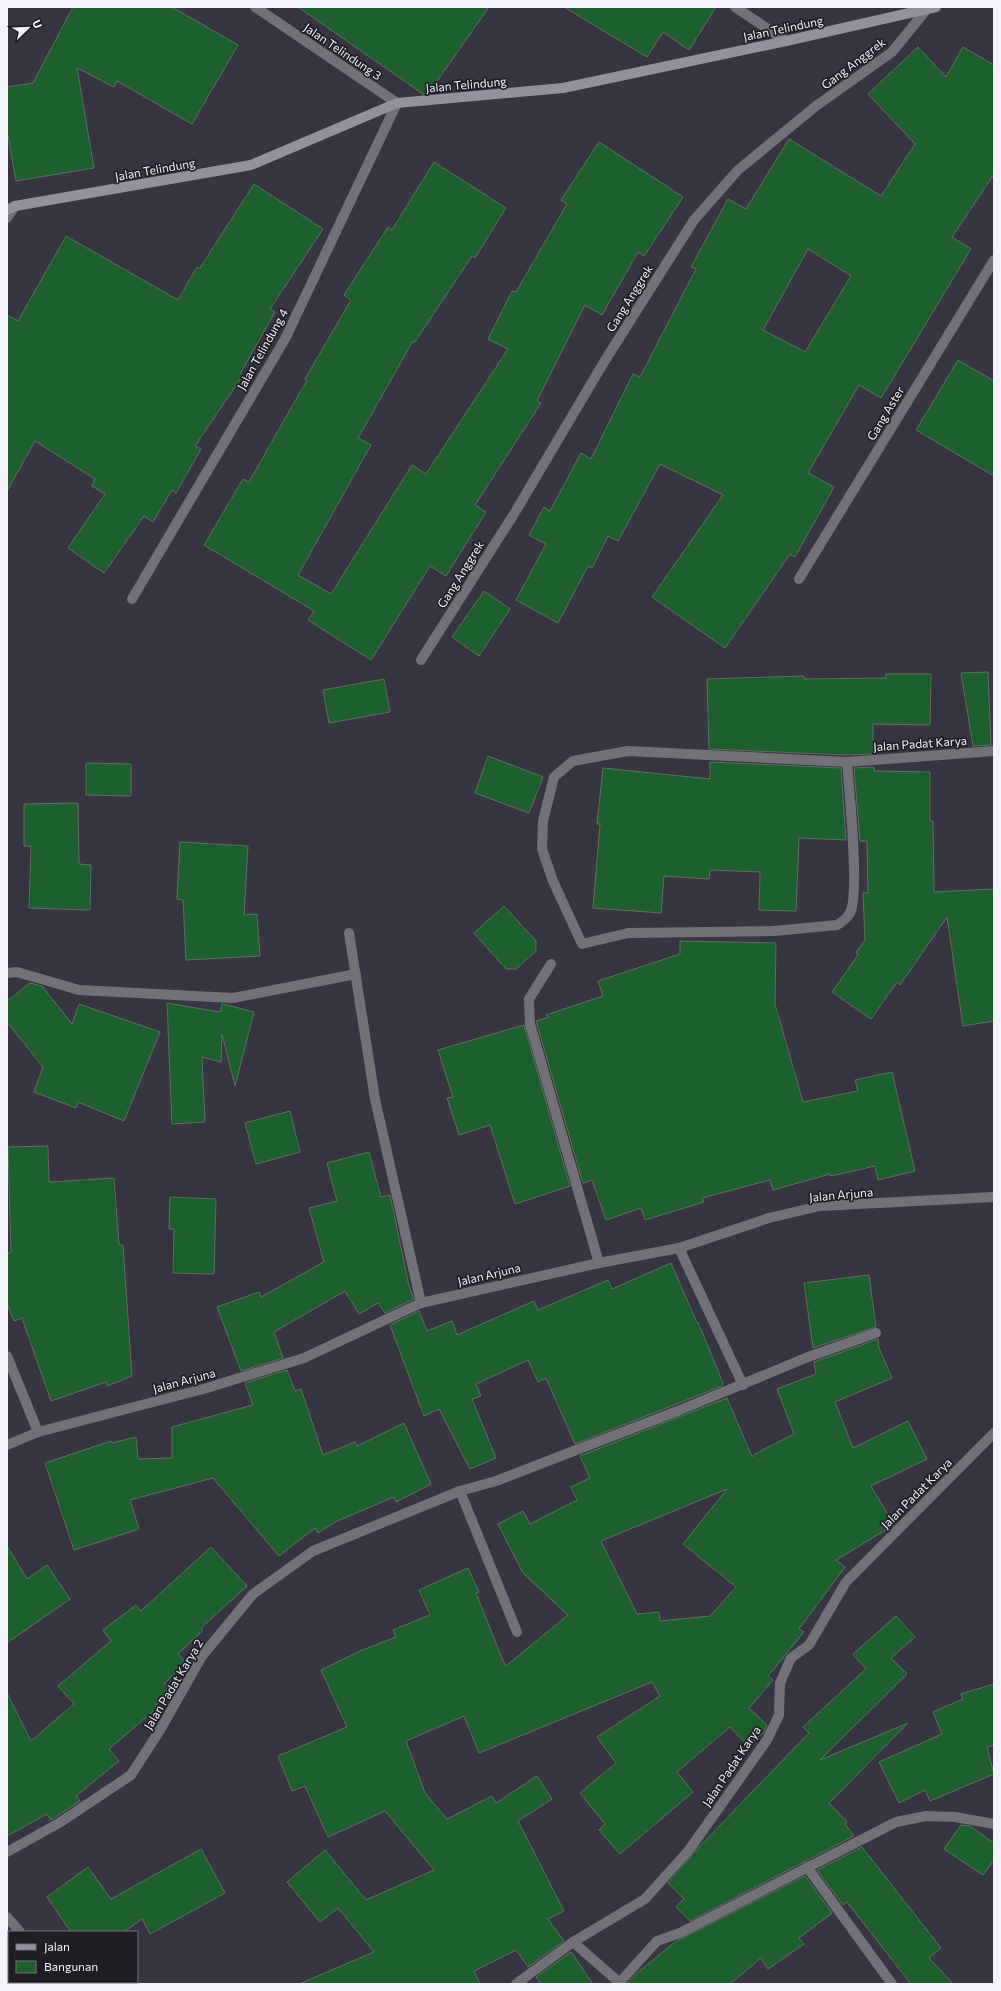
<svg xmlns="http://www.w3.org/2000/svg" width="1001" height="1991" viewBox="0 0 1001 1991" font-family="Commissioner,sans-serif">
<rect width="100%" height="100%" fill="#383543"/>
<g fill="#1d5f2c" stroke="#616e62" fill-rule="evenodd">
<path d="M73,7H172L238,45L192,124L117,81L114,87L77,68L94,168L16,181L7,130V87L33,83Z"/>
<path d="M298,7H489L428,94H423Z"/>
<path d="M564,7H716L689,50L663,32L647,57Z"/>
<path d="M918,47L946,77L963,47L994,65V174L952,237L971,249L881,398L859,385L808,473L834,487L795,557L790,554L725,648L652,597L723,495L660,464L618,541L608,536L592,568L588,566L558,623L516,600L546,544L529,535L544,507L550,511L581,453L591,459L633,374L640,377L696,269L691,267L728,199L746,209L789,139L881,196L915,144L868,94ZM808,249L851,276L805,352L763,330Z"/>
<path d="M599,142L683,197L644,256L638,252L602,315L585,305L537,401L541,403L475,505L486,512L446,576L430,566L371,660L308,620L314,611L204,545L243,479L249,482L307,380L305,379L351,300L344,295L388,227L392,230L434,162L506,208L475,258L472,256L415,342L413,341L358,438L371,445L298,575L331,594L412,465L426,474L508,349L488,339L512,291L516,292L567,204L561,200Z"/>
<path d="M254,184L323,229L270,309L275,312L240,374L243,375L195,446L201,449L176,493L172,490L153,522L144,516L104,573L68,548L105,494L92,486L95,479L35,441L7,491V315L18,321L66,236L178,300L197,267L200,268Z"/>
<path d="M958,360L994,381V476L916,430Z"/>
<path d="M484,591L510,609L479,656L452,637Z"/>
<path d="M988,672L991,745L973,746L961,673Z"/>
<path d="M886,674H931L930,725L873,724V754L847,755L709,749L707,679L804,676V679L886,678Z"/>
<path d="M384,679L390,712L329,723L323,690Z"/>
<path d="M488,756L543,777L529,813L475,793Z"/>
<path d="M710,762L841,768L846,840L799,838L796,911L759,910L760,872L710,870L709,879L664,876L661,913L593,908L600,824H597L603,768L710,779Z"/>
<path d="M86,763L131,764V796L86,795Z"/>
<path d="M874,767V771L930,772V821H933L934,892L994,889V1021L963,1026L947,917L900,985L897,982L871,1019L832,992L858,955L856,953L865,940L863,893H868L867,841H860L854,768Z"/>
<path d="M78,803L79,864L91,865L90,910L29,908L31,846H24V804Z"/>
<path d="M180,842L248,846L244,915L257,914L260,956L186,960L183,900L177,899Z"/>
<path d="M504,906L536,941V951L516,969H506L474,933Z"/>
<path d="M680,941L776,943L775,1004L803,1102L858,1091L855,1080L892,1072L915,1171L878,1180L875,1166L831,1176L830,1174L773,1190L770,1180L702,1198L704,1202L645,1220L641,1208L606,1220L592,1180L583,1183L536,1021L549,1017L546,1015L603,996L598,981L680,954Z"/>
<path d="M30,983L42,986L72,1024L79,1004L160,1032L124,1121L78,1102L76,1108L34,1092L43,1067L7,1022V1001Z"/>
<path d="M167,1003L220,1012L222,1004H223L254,1012L235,1086L222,1034L221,1062L202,1057L205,1122L172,1124Z"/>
<path d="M524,1025L570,1186L515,1204L490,1125L459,1135L447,1098L453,1097L438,1050Z"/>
<path d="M290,1111L300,1152L256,1164L245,1123Z"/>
<path d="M48,1146L49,1182L114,1178L119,1245H123L132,1376L107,1386L106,1382L51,1401L22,1318L14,1321L7,1303V1254L11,1252L8,1147Z"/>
<path d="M369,1152L381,1197L390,1195L409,1286L414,1299L385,1313L378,1303L359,1314L345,1291L274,1332L283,1358L241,1371L217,1307L259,1292L261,1297L324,1262L309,1208L337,1201L327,1163Z"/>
<path d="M170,1197L216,1199L214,1274L173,1273L174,1229H169Z"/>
<path d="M671,1263L697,1323L698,1322L723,1383L722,1386L575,1444L546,1378L538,1382L528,1360L476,1384L481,1396L472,1399L496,1458L470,1469L439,1409L424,1416L390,1325L419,1311L427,1331L452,1321L457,1335L534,1301L538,1310L608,1280L612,1289Z"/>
<path d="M869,1275L876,1327L813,1348L804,1283Z"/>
<path d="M878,1339L879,1348L892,1378L835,1402L853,1448L908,1421L927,1459L871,1486L894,1525L836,1560L845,1567L799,1629L804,1632L768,1676L773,1680L749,1708L767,1725L764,1732L748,1746L730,1727L677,1772L693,1792L620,1854L599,1830L605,1824L580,1793L616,1763L597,1737L660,1696L652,1682L479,1753L464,1716L406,1741L425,1793L447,1819L492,1796L496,1803L537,1776L552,1799L518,1821L564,1911L548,1919L564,1941L528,1967L516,1950L474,1971L480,1984H299L374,1952L338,1908L320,1922L287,1882L325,1850L366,1900L434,1870L385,1811L328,1837L305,1786L292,1791L278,1756L347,1727L321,1670L360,1651L396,1637L393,1630L430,1615L419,1590L468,1568L479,1592L476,1593L501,1656L506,1666L568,1615L523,1573L498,1524L523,1511L530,1524L577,1500L571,1487L590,1478L580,1456L727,1398L752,1457L755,1454L794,1434L777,1389L816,1374L814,1362ZM727,1489L683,1544L736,1587L710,1616L660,1621L659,1612L637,1614L601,1541Z"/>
<path d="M287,1370L295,1391L301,1389L323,1455L355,1442L357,1446L404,1423L431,1484L396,1502L394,1497L335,1522L318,1533L315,1528L279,1556L213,1478L130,1500L139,1529L74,1550L45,1463L111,1441L112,1443L136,1437L138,1459L172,1458V1427L253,1405L245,1383Z"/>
<path d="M7,1546L27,1579L47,1565L70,1599L7,1643Z"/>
<path d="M211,1547L247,1586L201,1628L203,1630L178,1654L185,1662L164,1684L171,1690L155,1706L157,1708L109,1749L119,1761L76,1796L80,1801L51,1820L47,1814L7,1836V1693L31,1741L74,1704L58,1686L111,1641L103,1630L136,1605L141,1611Z"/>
<path d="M896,1616L915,1637L891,1658L907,1674L820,1760L908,1723L829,1803L847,1822L845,1824L854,1836L690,1921L676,1907L684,1899L668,1883L699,1847L809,1733L803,1727L866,1669L853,1654Z"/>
<path d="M994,1684V1745L987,1747L994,1774L930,1801L925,1790L899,1803L879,1762L942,1734L933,1712L963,1699L961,1694Z"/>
<path d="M961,1825L970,1826L994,1843V1860L983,1875L944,1849Z"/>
<path d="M862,1847L941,1948L929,1958L953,1984H911L847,1902L843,1905L817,1870Z"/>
<path d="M201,1849L225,1893L150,1934L142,1919L124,1932H71L47,1897L88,1867L111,1899Z"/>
<path d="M805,1876L832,1913L799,1938L804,1944L768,1969L761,1958L730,1984H627L636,1974L675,1942Z"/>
<path d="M571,1952L593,1984H541L536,1977Z"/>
</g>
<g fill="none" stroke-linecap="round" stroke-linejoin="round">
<path stroke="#727178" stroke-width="10" d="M421,660L514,514L604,362L694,220L738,170L816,106L892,52L927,9"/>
<g stroke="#727178" stroke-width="10">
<path d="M735,7L786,41"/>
<path d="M7,218L15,206"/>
<path d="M799,579L994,260"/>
<path d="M132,599L285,339L397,103L255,7"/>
<path d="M847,762C849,788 860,895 850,913C847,918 842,922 837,925L774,931L628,933L582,944L553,881L542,849L543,821L554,777L573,761L628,751L847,762L994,751"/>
<path d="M349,933L375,1099L421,1303"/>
<path d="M551,964L529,999L530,1024L599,1263"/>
<path d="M7,973L17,972L79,990L233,998L356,974"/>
<path d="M679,1248L743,1385"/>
<path d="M7,1356L38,1432"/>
<path d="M7,1445L38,1432L207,1388L304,1358L421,1303L599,1263L679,1248L769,1218L820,1206L994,1197"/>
<path d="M460,1491L517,1632"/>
<path d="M7,1852L59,1823L131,1775L160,1730L202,1656L253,1594L313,1551L460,1491L496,1481L680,1410L808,1357L876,1333"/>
<path d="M807,1867L892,1984"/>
<path d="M7,1917L20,1932"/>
<path d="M573,1942L621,1984"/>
<path d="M62,1982L64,1984"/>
<path d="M620,1982L657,1941L680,1933L896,1822L926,1816L955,1817L994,1824"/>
<path d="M516,1984L573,1942L645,1899L689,1850L767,1740L779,1715L780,1683L791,1658L809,1645L846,1582L994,1433"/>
</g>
<path stroke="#93919c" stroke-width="10" d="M7,210L15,206L251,165L397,103L563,88L786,41L936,7"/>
</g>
<g text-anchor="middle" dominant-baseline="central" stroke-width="3.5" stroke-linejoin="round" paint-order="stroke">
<g font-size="12" fill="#f3f1fa" stroke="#1f1e24">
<text transform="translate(783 28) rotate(-12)">Jalan Telindung</text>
<text transform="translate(343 51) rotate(34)">Jalan Telindung 3</text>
<text transform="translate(853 63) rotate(-37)">Gang Anggrek</text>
<text transform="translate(466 84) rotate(-5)">Jalan Telindung</text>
<text transform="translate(155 169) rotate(-10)">Jalan Telindung</text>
<text transform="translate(629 298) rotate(-58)">Gang Anggrek</text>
<text transform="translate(262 349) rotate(-61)">Jalan Telindung 4</text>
<text transform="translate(885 413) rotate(-59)">Gang Aster</text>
<text transform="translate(460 574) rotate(-58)">Gang Anggrek</text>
<text transform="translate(920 743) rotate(-4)">Jalan Padat Karya</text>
<text transform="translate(841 1194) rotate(-5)">Jalan Arjuna</text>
<text transform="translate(489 1274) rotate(-13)">Jalan Arjuna</text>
<text transform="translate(184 1380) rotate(-15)">Jalan Arjuna</text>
<text transform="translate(916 1493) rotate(-45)">Jalan Padat Karya</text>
<text transform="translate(173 1684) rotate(-59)">Jalan Padat Karya 2</text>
<text transform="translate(731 1766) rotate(-56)">Jalan Padat Karya</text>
</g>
</g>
<rect width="1001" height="1991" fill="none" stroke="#f3f1fa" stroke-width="16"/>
<rect x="8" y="1931" width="130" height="52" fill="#1f1e24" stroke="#74727a"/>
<rect x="16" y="1944" width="20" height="6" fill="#93919c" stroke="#74727a"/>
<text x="44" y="1951" font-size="12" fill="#f3f1fa">Jalan</text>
<rect x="16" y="1961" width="20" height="12" fill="#1d5f2c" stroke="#74727a"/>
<text x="44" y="1971" font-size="12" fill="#f3f1fa">Bangunan</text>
<g transform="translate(28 28) rotate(67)" stroke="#1f1e24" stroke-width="3" paint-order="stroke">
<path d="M0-3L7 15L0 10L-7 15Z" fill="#f3f1fa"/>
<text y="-6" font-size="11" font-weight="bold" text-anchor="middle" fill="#f3f1fa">U</text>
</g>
</svg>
